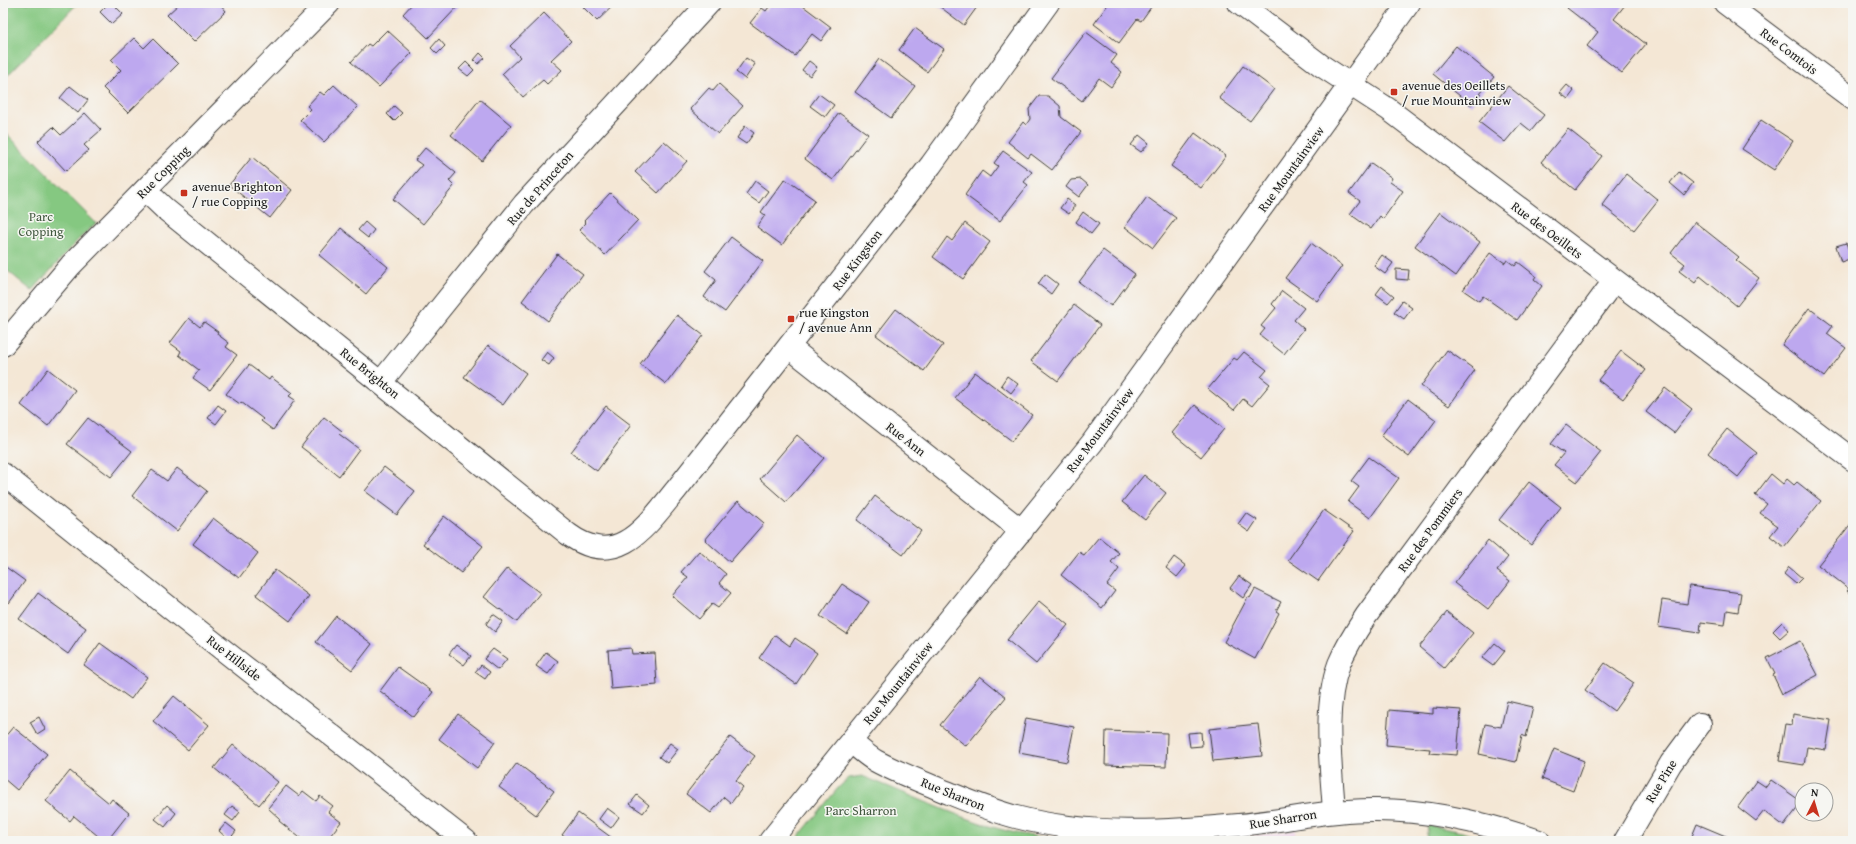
<svg xmlns="http://www.w3.org/2000/svg" width="1856" height="844" viewBox="0 0 1856 844" font-family="'Gentium Book Plus',serif">
<rect width="100%" height="100%" fill="#f6f6f2"/>
<filter id="ink" filterUnits="userSpaceOnUse"><feTurbulence type="fractalNoise" baseFrequency=".025" numOctaves="2"/><feDisplacementMap in="SourceGraphic" scale="8" xChannelSelector="R" yChannelSelector="G"/><feConvolveMatrix kernelMatrix="1 2 1 2 8 2 1 2 1" color-interpolation-filters="sRGB"/></filter>
<filter id="wash" filterUnits="userSpaceOnUse"><feTurbulence type="fractalNoise" baseFrequency=".012" numOctaves="4" result="noise"/><feDisplacementMap in="SourceGraphic" scale="16" xChannelSelector="R" yChannelSelector="G"/><feGaussianBlur stdDeviation="0.9" result="paint"/><feColorMatrix in="noise" values="0 0 0 0 0 0 0 0 0 0 0 0 0 0 0 0 0 1.4 0 .05"/><feComposite in="paint" operator="in"/></filter>
<g filter="url(#wash)">
<rect width="100%" height="100%" fill="#f4e7d5"/>
<path fill="#eed0e8" d="M1296,830L1293,841H1208L1232,839Z"/>
<g fill="#85c881" stroke="#50724e">
<path d="M3,3H78L3,80Z"/>
<path d="M3,130L96,223L77,241L32,291L3,267Z"/>
<path d="M862,776C906,793 950,814 996,828C1023,836 1051,839 1080,841H795L838,788L849,778Z"/>
<path d="M1428,825L1462,832L1487,841H1426Z"/>
</g>
<g id="blocks">
<g fill="#bda8ef">
<path d="M109,3H112L123,14L112,24L100,12Z"/>
<path d="M180,3H219L226,11L194,42L167,15Z"/>
<path d="M413,3H461L428,38L403,14Z"/>
<path d="M579,3H616L597,21Z"/>
<path d="M772,3H799L831,27L821,41L812,34L795,56L750,23L762,8L766,11Z"/>
<path d="M935,3H980L964,25Z"/>
<path d="M1109,3H1154L1141,21L1137,19L1119,43L1094,24Z"/>
<path d="M1571,3H1622L1625,5L1614,19L1646,44L1622,73L1587,46L1598,32L1567,8Z"/>
<path d="M544,13L571,41L551,60L562,70L547,84L543,80L523,97L502,74L520,57L510,46Z"/>
<path d="M915,28L944,49L927,72L899,50Z"/>
<path d="M387,30L412,53L379,87L351,62L368,44L371,46Z"/>
<path d="M1086,32L1117,55L1111,63L1122,72L1111,87L1099,78L1082,101L1051,78Z"/>
<path d="M134,38L144,48L153,39L178,64L128,113L103,88L121,70L111,60Z"/>
<path d="M439,39L445,46L437,54L431,48Z"/>
<path d="M1456,46L1494,77L1471,105L1433,74Z"/>
<path d="M480,53L485,58L478,64L474,60Z"/>
<path d="M746,58L755,64L745,79L736,72Z"/>
<path d="M879,59L915,86L891,118L855,92Z"/>
<path d="M809,61L817,67L810,76L802,70Z"/>
<path d="M466,62L474,70L468,76L459,69Z"/>
<path d="M1243,66L1274,89L1250,121L1219,98Z"/>
<path d="M719,84L743,106L718,134L690,109L709,88L713,91Z"/>
<path d="M334,85L358,107L324,142L300,120L311,109L307,106L320,92L324,95Z"/>
<path d="M1567,85L1574,91L1568,99L1560,93Z"/>
<path d="M70,86L88,100L78,113L60,98Z"/>
<path d="M1508,86L1544,115L1531,131L1521,123L1505,142L1479,122Z"/>
<path d="M819,94L834,105L825,117L810,106Z"/>
<path d="M1039,96H1048L1060,106L1061,117L1081,132L1052,170L1031,154L1028,158L1008,142L1023,122L1026,125L1030,119L1029,109Z"/>
<path d="M480,99L511,125L482,161L451,135Z"/>
<path d="M394,106L402,113L394,121L387,114Z"/>
<path d="M85,113L101,130L84,145L89,150L66,171L38,141L53,127L61,135Z"/>
<path d="M839,113L868,134L833,180L805,159Z"/>
<path d="M1761,120L1793,141L1774,170L1742,149Z"/>
<path d="M745,126L754,133L746,144L737,138Z"/>
<path d="M1568,129L1602,156L1575,190L1541,162Z"/>
<path d="M1195,133L1226,156L1201,188L1171,166Z"/>
<path d="M1139,135L1149,143L1141,152L1131,145Z"/>
<path d="M664,141L687,161L658,193L635,172Z"/>
<path d="M425,148L456,173L449,181L454,186L423,224L393,199L422,165L415,160Z"/>
<path d="M1003,151L1032,172L1024,182L1028,185L1000,221L965,195L982,171L990,177L998,166L994,163Z"/>
<path d="M252,157L292,190L270,218L229,185Z"/>
<path d="M1371,163L1392,178L1390,182L1403,191L1383,219L1380,216L1371,229L1350,214L1360,201L1349,193Z"/>
<path d="M1679,172L1693,183L1684,195L1670,183Z"/>
<path d="M1626,174L1658,200L1634,230L1602,205Z"/>
<path d="M785,179L815,200L782,245L757,227L765,215L761,212Z"/>
<path d="M1081,179L1088,185L1079,197L1066,187L1071,180Z"/>
<path d="M755,181L768,191L759,203L746,194Z"/>
<path d="M610,193L638,220L605,255L579,230L586,223L584,221Z"/>
<path d="M1147,197L1176,218L1153,248L1125,227Z"/>
<path d="M1067,199L1075,205L1069,214L1060,208Z"/>
<path d="M1083,212L1099,224L1091,234L1076,222Z"/>
<path d="M1440,212L1480,242L1456,276L1415,246Z"/>
<path d="M365,222L374,230L368,238L358,230Z"/>
<path d="M1695,222L1739,257L1736,260L1759,278L1737,306L1700,276L1695,283L1679,271L1685,264L1671,253Z"/>
<path d="M965,223L990,242L963,279L933,257L947,237L952,241Z"/>
<path d="M341,228L388,267L366,294L319,255Z"/>
<path d="M731,237L763,261L725,312L704,297L716,280L705,271Z"/>
<path d="M1311,243L1342,266L1317,301L1285,278Z"/>
<path d="M1846,243L1852,258L1841,262L1836,246Z"/>
<path d="M1103,250L1135,274L1111,306L1079,282Z"/>
<path d="M1490,253L1505,263L1507,260L1515,266L1518,262L1536,276L1534,279L1542,286L1517,320L1483,296L1479,301L1463,290Z"/>
<path d="M557,254L583,274L548,321L522,301Z"/>
<path d="M1382,255L1393,263L1385,274L1374,266Z"/>
<path d="M1396,269L1409,270L1408,280L1396,279Z"/>
<path d="M1045,274L1058,284L1051,294L1038,284Z"/>
<path d="M1382,286L1394,296L1388,303L1376,294Z"/>
<path d="M1282,291L1304,308L1294,320L1304,329L1284,354L1260,335L1265,329L1261,326L1276,308L1272,304Z"/>
<path d="M1402,301L1412,308L1404,319L1394,312Z"/>
<path d="M1074,305L1100,325L1058,381L1031,361Z"/>
<path d="M1809,308L1833,326L1827,334L1846,348L1824,377L1782,345Z"/>
<path d="M896,309L943,345L924,371L876,335Z"/>
<path d="M677,315L703,335L666,384L640,364Z"/>
<path d="M189,318L200,327L204,322L218,332L217,334L229,343L226,347L237,355L210,390L193,378L199,370L179,355L181,351L170,343Z"/>
<path d="M488,345L526,373L503,405L464,377Z"/>
<path d="M1447,350L1475,370L1449,406L1421,386Z"/>
<path d="M1621,351L1646,370L1623,399L1598,380Z"/>
<path d="M547,352L554,358L549,365L541,360Z"/>
<path d="M1244,352L1267,370L1261,377L1270,384L1252,406L1243,399L1234,410L1208,389L1234,358L1237,360Z"/>
<path d="M249,365L269,380L271,377L292,393L289,396L295,400L273,430L261,421L263,419L241,402L240,404L226,394Z"/>
<path d="M48,369L75,390L48,426L21,405Z"/>
<path d="M975,372L1032,415L1012,441L955,398Z"/>
<path d="M1007,376L1018,384L1011,393L1001,385Z"/>
<path d="M1665,388L1692,409L1674,433L1646,412Z"/>
<path d="M1408,399L1436,420L1409,457L1381,436Z"/>
<path d="M218,405L226,411L216,424L208,418Z"/>
<path d="M1195,405L1224,429L1201,457L1172,433Z"/>
<path d="M606,406L631,425L597,471L571,452Z"/>
<path d="M324,417L342,431L339,434L359,449L339,476L301,447Z"/>
<path d="M88,418L132,451L111,477L67,444Z"/>
<path d="M1566,425L1601,452L1577,482L1554,465L1564,453L1551,444Z"/>
<path d="M1727,429L1757,453L1738,477L1708,453Z"/>
<path d="M797,435L824,458L786,502L760,479Z"/>
<path d="M1369,457L1399,478L1370,518L1348,502L1359,487L1351,481Z"/>
<path d="M384,467L415,491L397,515L365,491Z"/>
<path d="M177,468L207,491L177,531L132,496L152,470L167,481Z"/>
<path d="M1771,474L1783,484L1787,479L1794,485L1797,482L1821,501L1784,547L1770,536L1778,526L1760,513L1767,504L1755,495Z"/>
<path d="M1144,475L1166,493L1145,520L1122,502Z"/>
<path d="M1529,482L1561,507L1531,545L1499,520Z"/>
<path d="M875,496L921,531L903,555L857,520Z"/>
<path d="M738,501L764,523L730,562L705,540Z"/>
<path d="M1324,510L1354,531L1318,581L1288,560Z"/>
<path d="M1246,513L1257,520L1249,532L1238,524Z"/>
<path d="M444,516L483,546L461,573L423,544Z"/>
<path d="M213,518L258,553L239,578L193,544Z"/>
<path d="M1853,521V596L1847,591L1849,589L1818,565Z"/>
<path d="M1099,537L1119,553L1111,562L1119,569L1107,585L1115,591L1102,608L1061,575L1079,552L1084,555Z"/>
<path d="M1488,540L1508,557L1497,571L1510,581L1488,609L1454,583Z"/>
<path d="M699,551L726,574L719,583L731,593L718,608L712,604L699,619L672,596L688,577L681,572Z"/>
<path d="M1174,557L1186,566L1177,577L1166,568Z"/>
<path d="M3,565L25,581L9,603L3,599Z"/>
<path d="M1789,567L1802,578L1796,584L1784,574Z"/>
<path d="M507,568L540,593L517,622L484,597Z"/>
<path d="M275,570L309,596L290,621L256,595Z"/>
<path d="M1239,576L1252,585L1243,598L1230,588Z"/>
<path d="M842,584L869,602L847,634L820,616Z"/>
<path d="M1690,586L1741,593L1738,612L1727,610L1725,625L1701,622L1700,633L1658,627L1662,600L1687,604Z"/>
<path d="M1255,589L1281,602L1276,611L1279,613L1255,659L1224,642L1248,597L1250,598Z"/>
<path d="M38,593L86,628L68,654L19,619Z"/>
<path d="M1039,601L1068,625L1036,664L1007,640Z"/>
<path d="M1447,612L1473,633L1444,668L1419,647Z"/>
<path d="M493,614L503,621L495,632L486,624Z"/>
<path d="M336,616L372,644L352,670L316,642Z"/>
<path d="M1782,622L1789,630L1780,638L1773,631Z"/>
<path d="M775,635L790,646L795,638L817,653L796,684L759,658Z"/>
<path d="M1800,641L1818,675L1782,694L1773,675L1775,674L1767,658Z"/>
<path d="M100,643L147,677L131,699L84,665Z"/>
<path d="M1495,643L1505,651L1493,666L1482,658Z"/>
<path d="M456,645L471,656L464,665L449,654Z"/>
<path d="M631,648L632,654L655,653L657,685L611,689L608,650Z"/>
<path d="M493,649L507,659L498,670L484,659Z"/>
<path d="M546,652L558,661L548,674L536,666Z"/>
<path d="M1605,663L1634,683L1614,711L1585,690Z"/>
<path d="M481,665L490,672L485,679L475,672Z"/>
<path d="M398,667L433,692L414,717L380,691Z"/>
<path d="M980,676L1006,697L966,746L940,725Z"/>
<path d="M174,696L209,725L188,750L153,721Z"/>
<path d="M1507,701L1533,707L1526,737L1522,735L1516,762L1479,754L1485,724L1501,727Z"/>
<path d="M1433,708L1461,710L1457,755L1429,753L1430,749L1386,745L1389,710L1433,714Z"/>
<path d="M458,714L495,742L477,768L439,739Z"/>
<path d="M1793,714L1831,720L1826,750L1807,747L1804,765L1779,761L1785,724L1792,725Z"/>
<path d="M39,717L45,729L37,734L30,722Z"/>
<path d="M1026,718L1074,727L1067,762L1019,753Z"/>
<path d="M1258,724L1262,756L1213,761L1209,729Z"/>
<path d="M13,727L47,754L17,790L3,778V739Z"/>
<path d="M1106,731L1167,733L1166,767L1105,765Z"/>
<path d="M1201,732L1202,746L1190,747L1188,733Z"/>
<path d="M730,737L755,756L736,781L743,787L731,803L724,797L711,813L686,794Z"/>
<path d="M670,743L678,749L667,763L659,757Z"/>
<path d="M233,745L278,782L259,805L214,768Z"/>
<path d="M1554,749L1584,761L1573,791L1542,779Z"/>
<path d="M517,763L554,791L536,815L499,787Z"/>
<path d="M70,771L109,803L112,799L129,813L107,841H104L74,816L70,821L46,801Z"/>
<path d="M1771,780L1802,802L1784,826L1764,811L1756,821L1738,807L1757,781L1766,787Z"/>
<path d="M286,786L299,796L303,791L316,801L320,796L333,806L328,812L341,822L326,841H304L279,821L280,819L268,808Z"/>
<path d="M637,795L649,805L643,813L630,804Z"/>
<path d="M167,805L176,813L165,827L155,819Z"/>
<path d="M232,806L240,812L233,821L225,815Z"/>
<path d="M607,808L619,817L611,828L599,819Z"/>
<path d="M578,813L612,838L609,841H570L562,835Z"/>
<path d="M226,823L236,831L229,840L219,831Z"/>
<path d="M1697,824L1728,837L1726,841H1690Z"/>
</g>
</g>
</g>
<g filter="url(#ink)">
<use href="#blocks" fill-opacity="0" stroke="#3c3a38" stroke-width="1"/>
<g fill="none" stroke-linecap="round" stroke-linejoin="round">
<g stroke="#3c3a38" stroke-width="24">
<g id="street">
<path d="M1239,3L1322,66L1388,109L1853,460"/>
<path d="M1725,3L1853,99"/>
<path d="M145,190L165,209L568,534C618,571 647,525 676,490L931,165L1048,3"/>
<path d="M3,345L71,265L329,3"/>
<path d="M789,347L1022,531"/>
<path d="M381,382L524,204L709,3"/>
<path d="M3,474L175,612L466,841"/>
<path d="M851,742C859,748 867,756 876,761C896,772 918,780 939,789C964,799 989,810 1016,817C1088,836 1165,832 1239,825C1284,821 1326,810 1371,810C1427,809 1486,823 1539,841"/>
<path d="M1334,811C1331,765 1323,708 1339,664C1346,647 1356,631 1366,616L1614,281"/>
<path d="M770,841L1092,443L1409,3"/>
<path d="M1625,841L1671,763L1700,724"/>
</g>
</g>
<use href="#street" stroke="#fff" stroke-width="22"/>
</g>
</g>
<g fill="#c8321e" stroke="#f6f6f2" stroke-width="1.5">
<rect x="1390" y="88" width="8" height="8" rx="2"/>
<rect x="180" y="189" width="8" height="8" rx="2"/>
<rect x="787" y="315" width="8" height="8" rx="2"/>
</g>
<g text-anchor="middle" dominant-baseline="central" stroke-width="3" stroke-linejoin="round" paint-order="stroke">
<g font-size="13" fill="#1c1c1c" stroke="#f6f6f2">
<text transform="translate(1789 51) rotate(37)">Rue Comtois</text>
<text transform="translate(1291 169) rotate(-54)">Rue Mountainview</text>
<text transform="translate(163 172) rotate(-45)">Rue Copping</text>
<text transform="translate(540 188) rotate(-49)">Rue de Princeton</text>
<text transform="translate(1547 230) rotate(37)">Rue des Oeillets</text>
<text transform="translate(857 260) rotate(-53)">Rue Kingston</text>
<text transform="translate(370 373) rotate(39)">Rue Brighton</text>
<text transform="translate(1100 430) rotate(-53)">Rue Mountainview</text>
<text transform="translate(906 439) rotate(38)">Rue Ann</text>
<text transform="translate(1430 530) rotate(-54)">Rue des Pommiers</text>
<text transform="translate(234 658) rotate(38)">Rue Hillside</text>
<text transform="translate(898 683) rotate(-51)">Rue Mountainview</text>
<text transform="translate(1661 781) rotate(-59)">Rue Pine</text>
<text transform="translate(953 794) rotate(22)">Rue Sharron</text>
<text transform="translate(1283 819) rotate(-9)">Rue Sharron</text>
</g>
<g font-size="13" fill="#1c1c1c" stroke="#f6f6f2" text-anchor="start">
<text x="1402" y="85">avenue des Oeillets<tspan x="1402" dy="15">/ rue Mountainview</tspan></text>
<text x="192" y="186">avenue Brighton<tspan x="192" dy="15">/ rue Copping</tspan></text>
<text x="799" y="312">rue Kingston<tspan x="799" dy="15">/ avenue Ann</tspan></text>
</g>
<g font-size="13" fill="#41583f" stroke="#f6f6f2">
<text x="41" y="216">Parc<tspan x="41" dy="15">Copping</tspan></text>
<text x="861" y="810">Parc Sharron</text>
</g>
</g>
<rect width="1856" height="844" fill="none" stroke="#f6f6f2" stroke-width="16"/>
<g transform="translate(1814 802) rotate(5)"><circle r="19" fill="#f6f6f2" stroke="#9f9f9c"/>
<path d="M0-3L7 15L0 10L-7 15Z" fill="#c8321e"/>
<text y="-6" font-size="11" font-weight="bold" text-anchor="middle" fill="#1c1c1c">N</text>
</g>
</svg>
